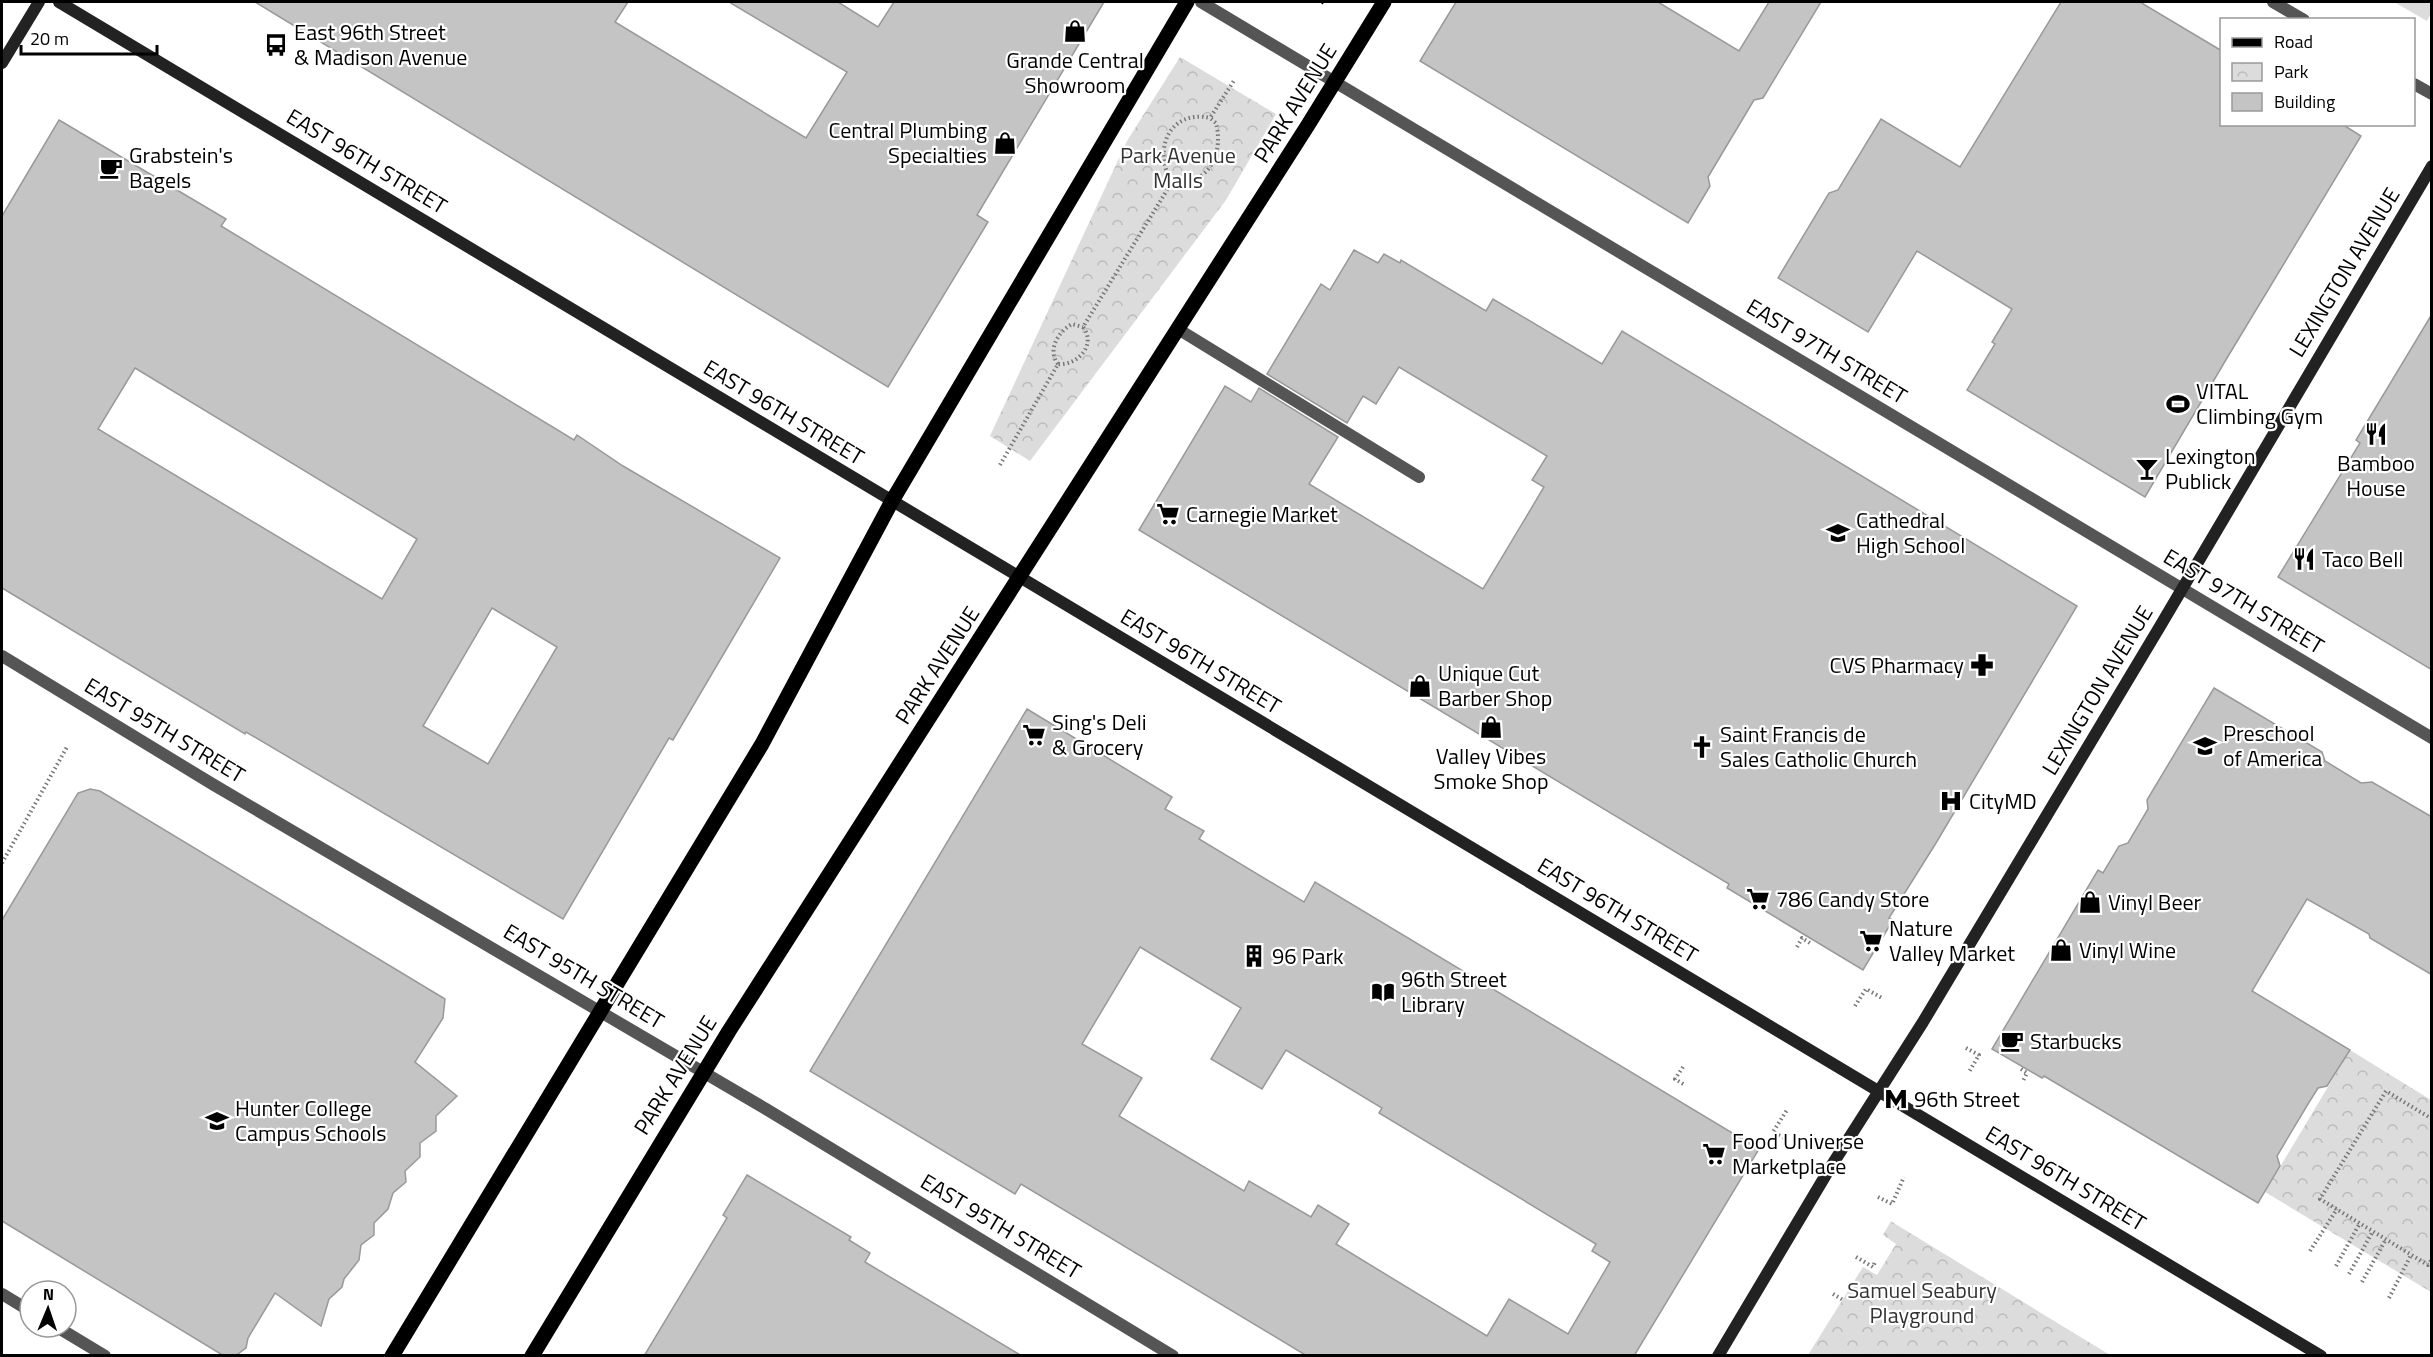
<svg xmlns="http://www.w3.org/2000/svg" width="2433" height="1357" viewBox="0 0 2433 1357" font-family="'Titillium Web',sans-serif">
<defs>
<pattern id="park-crowns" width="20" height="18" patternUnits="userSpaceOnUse" patternTransform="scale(1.5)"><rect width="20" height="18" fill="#dcdcdc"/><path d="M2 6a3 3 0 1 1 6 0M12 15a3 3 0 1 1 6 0" fill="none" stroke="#bbb"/></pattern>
</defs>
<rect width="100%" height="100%" fill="#fff"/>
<path fill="#dcdcdc" d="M2394,2H2431V13L2427,21Z"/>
<g fill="url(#park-crowns)">
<path d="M1180,57L1276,114L1226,200L1030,461L990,436L1127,141Z"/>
<path d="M2350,1050L2431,1100V1292L2265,1192Z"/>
<path d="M1891,1221L1897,1225L2110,1355H1808L1863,1267L1877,1275L1896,1244L1883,1235Z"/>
</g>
<g fill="#c4c4c4" stroke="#999" stroke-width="1.5" fill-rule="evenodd">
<path d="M255,2H628L615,22L806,138L847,72L729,2H838L878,27L894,2H1104L977,215L988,222L888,387Z"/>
<path d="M1456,2H1658L1739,51L1769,2H1821L1763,98L1754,100L1708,177L1710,186L1688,223L1420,61Z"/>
<path d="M2061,2H2140L2222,51V124H2342L2361,136L2227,358L2145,497L1967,390L1995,344L1992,342L2012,309L1917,251L1868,332L1778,278L1829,193L1838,190L1881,119L1960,167Z"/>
<path d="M59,120L226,219L221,226L574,440L577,435L623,466L780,558L673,740L669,738L563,919L246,732L245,734L2,588V216ZM135,368L417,539L382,599L98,429ZM492,608L557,647L488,764L423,726Z"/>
<path d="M1354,250L1378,263L1384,254L1400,263L1401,260L1486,311L1493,299L1602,364L1622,331L2077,606L1936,843L1889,918L1893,920L1863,970L1727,888L1729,884L1139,530L1225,386L1251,402L1259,388L1338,437L1309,484L1483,589L1544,487L1532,480L1547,456L1399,367L1376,404L1363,396L1347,423L1267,374L1321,284L1330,290Z"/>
<path d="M2432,314V670L2278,577L2360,443L2356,440Z"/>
<path d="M2214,688L2322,752L2325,761L2361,783L2372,782L2432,817V975L2370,938L2369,934L2307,899L2252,991L2350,1050L2327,1086L2318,1088L2308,1104L2277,1156L2280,1166L2258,1203L2044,1076L2042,1078L1992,1049L2098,870L2103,873L2119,846L2128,843L2148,809L2147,800Z"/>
<path d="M1027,709L1172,797L1165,809L1204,831L1199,839L1304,902L1315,882L1759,1149L1634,1356H1307L1021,1184L1015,1194L810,1071ZM1140,947L1241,1008L1211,1059L1262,1089L1286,1050L1382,1108L1379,1113L1596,1244L1592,1251L1610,1262L1568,1334L1509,1299L1487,1336L1336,1244L1349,1224L1318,1205L1311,1217L1249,1181L1244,1191L1119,1116L1142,1078L1082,1044Z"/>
<path d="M90,789L100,791L445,999L443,1018L415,1062L457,1096L436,1116V1131L420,1143V1157L405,1171L406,1182L393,1193L388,1209L374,1223V1235L361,1245L359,1260L344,1279L342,1287L329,1299L321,1326L275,1293L248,1338L246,1348L235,1356H224L2,1221V920L78,793Z"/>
<path d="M747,1175L851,1237L849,1240L870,1253L865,1262L1022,1356H644L727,1218L723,1215Z"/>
</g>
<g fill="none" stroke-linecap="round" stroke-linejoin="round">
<g stroke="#777" stroke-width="4" stroke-dasharray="1.5 3" stroke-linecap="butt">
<path d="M1172,182C1152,151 1169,109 1210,118"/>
<path d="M1058,364C1047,350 1058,332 1072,324L1083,327"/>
<path d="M1000,465L1058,364C1077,366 1097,345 1083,327L1172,182C1208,187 1224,154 1216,123L1210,118L1235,79"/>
<path d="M2,863L67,747"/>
<path d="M1797,947L1802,938L1810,943"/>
<path d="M1855,1006L1866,989L1882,998"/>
<path d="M1966,1048L1979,1055L1969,1072"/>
<path d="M1683,1067L1675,1079L1685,1085"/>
<path d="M2021,1069L2027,1073L2023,1081"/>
<path d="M2432,1119L2386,1091L2320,1199L2428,1265L2432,1259"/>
<path d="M1784,1138L1773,1132L1787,1110"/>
<path d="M1878,1197L1892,1204L1904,1177"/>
<path d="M2310,1251L2337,1209"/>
<path d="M1856,1257L1873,1267L1875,1262"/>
<path d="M2336,1266L2360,1223"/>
<path d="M2349,1274L2373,1231"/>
<path d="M2362,1282L2386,1239"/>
<path d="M1833,1294L1843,1300"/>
<path d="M2389,1298L2411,1255"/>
</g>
<path stroke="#555" stroke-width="12" d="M1178,329L1419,477"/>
<g stroke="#555" stroke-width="12">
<path d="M1201,2L2432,738"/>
<path d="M2273,2L2304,20"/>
<path d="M2414,84L2432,94"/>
<path d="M2,656L214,785L766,1109L1173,1356"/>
<path d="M2,1294L30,1311"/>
<path d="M57,1327L105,1356"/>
</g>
<g stroke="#222" stroke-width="12">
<path d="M59,2L2321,1356"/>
<path d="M2,63L39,2"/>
<path d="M1718,1356L1830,1168L1923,1022L2159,628L2432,166"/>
</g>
<g stroke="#000" stroke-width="15">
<path d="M392,1356L762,744L892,501L1187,2"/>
<path d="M532,1356L729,1031L1308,125L1384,2"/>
</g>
<path stroke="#000" stroke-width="4.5" stroke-dasharray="9 3 1.5 3" stroke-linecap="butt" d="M1321,3L1322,2"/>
</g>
<defs>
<g id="shop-bare" transform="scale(1.8)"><path d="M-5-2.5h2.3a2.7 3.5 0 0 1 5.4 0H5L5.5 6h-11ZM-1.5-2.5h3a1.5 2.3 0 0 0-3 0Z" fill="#000" stroke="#fff" stroke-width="2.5" paint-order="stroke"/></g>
<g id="bus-bare" transform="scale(1.8)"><path d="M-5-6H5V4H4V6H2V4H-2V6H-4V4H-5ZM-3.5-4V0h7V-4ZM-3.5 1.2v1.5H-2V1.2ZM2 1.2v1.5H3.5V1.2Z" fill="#000" stroke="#fff" stroke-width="2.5" paint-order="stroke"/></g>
<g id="cafe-bare" transform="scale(1.8)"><path d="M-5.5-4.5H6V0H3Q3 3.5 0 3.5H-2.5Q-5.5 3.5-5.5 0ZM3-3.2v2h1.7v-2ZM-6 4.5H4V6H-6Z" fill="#000" stroke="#fff" stroke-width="2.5" paint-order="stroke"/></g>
<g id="stadium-bare" transform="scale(1.8)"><path d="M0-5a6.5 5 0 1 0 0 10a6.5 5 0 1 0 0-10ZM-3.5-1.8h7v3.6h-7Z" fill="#000" stroke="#fff" stroke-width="2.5" paint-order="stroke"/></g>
<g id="restaurant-bare" transform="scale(1.8)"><path d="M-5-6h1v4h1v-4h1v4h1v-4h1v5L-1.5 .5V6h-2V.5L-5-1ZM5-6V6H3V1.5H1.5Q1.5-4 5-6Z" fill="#000" stroke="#fff" stroke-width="2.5" paint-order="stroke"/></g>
<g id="bar-bare" transform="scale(1.8)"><path d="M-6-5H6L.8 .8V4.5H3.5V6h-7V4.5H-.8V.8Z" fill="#000" stroke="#fff" stroke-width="2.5" paint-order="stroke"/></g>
<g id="supermarket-bare" transform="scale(1.8)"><path d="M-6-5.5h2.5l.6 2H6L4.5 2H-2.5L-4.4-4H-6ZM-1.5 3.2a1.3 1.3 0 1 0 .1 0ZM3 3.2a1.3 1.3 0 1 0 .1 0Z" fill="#000" stroke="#fff" stroke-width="2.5" paint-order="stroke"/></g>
<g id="school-bare" transform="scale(1.8)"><path d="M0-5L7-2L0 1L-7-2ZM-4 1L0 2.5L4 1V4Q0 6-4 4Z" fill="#000" stroke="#fff" stroke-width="2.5" paint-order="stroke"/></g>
<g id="pharmacy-bare" transform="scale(1.8)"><path d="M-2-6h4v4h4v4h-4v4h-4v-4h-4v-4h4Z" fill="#000" stroke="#fff" stroke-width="2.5" paint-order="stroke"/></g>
<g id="church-bare" transform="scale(1.8)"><path d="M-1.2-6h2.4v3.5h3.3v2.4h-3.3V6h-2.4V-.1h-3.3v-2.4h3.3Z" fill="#000" stroke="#fff" stroke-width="2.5" paint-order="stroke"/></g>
<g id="hospital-bare" transform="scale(1.8)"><path d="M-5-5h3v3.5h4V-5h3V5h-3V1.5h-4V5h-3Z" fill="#000" stroke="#fff" stroke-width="2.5" paint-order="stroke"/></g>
<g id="building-bare" transform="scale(1.8)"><path d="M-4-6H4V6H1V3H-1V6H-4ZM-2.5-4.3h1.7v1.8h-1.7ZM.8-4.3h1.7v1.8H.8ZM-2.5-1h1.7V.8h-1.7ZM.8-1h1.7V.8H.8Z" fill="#000" stroke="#fff" stroke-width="2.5" paint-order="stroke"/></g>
<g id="library-bare" transform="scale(1.8)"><path d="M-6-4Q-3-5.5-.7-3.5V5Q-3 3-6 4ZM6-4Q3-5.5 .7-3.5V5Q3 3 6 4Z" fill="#000" stroke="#fff" stroke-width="2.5" paint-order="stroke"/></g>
<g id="metro-bare" transform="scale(1.8)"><path d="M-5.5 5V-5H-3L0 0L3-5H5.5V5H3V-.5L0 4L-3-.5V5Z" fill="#000" stroke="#fff" stroke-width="2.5" paint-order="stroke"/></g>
</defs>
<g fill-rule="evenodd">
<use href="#shop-bare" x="1075" y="31"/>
<use href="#bus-bare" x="276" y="45"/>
<use href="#shop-bare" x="1005" y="143"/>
<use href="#cafe-bare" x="111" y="168"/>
<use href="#stadium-bare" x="2178" y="404"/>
<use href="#restaurant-bare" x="2376" y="434"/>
<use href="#bar-bare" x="2147" y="469"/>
<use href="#supermarket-bare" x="1168" y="514"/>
<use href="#school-bare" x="1838" y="533"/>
<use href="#restaurant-bare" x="2304" y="559"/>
<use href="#pharmacy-bare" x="1982" y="665"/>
<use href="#shop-bare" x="1420" y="686"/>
<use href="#shop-bare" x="1491" y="727"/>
<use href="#supermarket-bare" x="1034" y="735"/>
<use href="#school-bare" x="2205" y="746"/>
<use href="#church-bare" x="1702" y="747"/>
<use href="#hospital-bare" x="1951" y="801"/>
<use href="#supermarket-bare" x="1758" y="899"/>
<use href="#shop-bare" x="2090" y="902"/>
<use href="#supermarket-bare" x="1871" y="941"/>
<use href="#shop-bare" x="2061" y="950"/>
<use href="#building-bare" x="1254" y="956"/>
<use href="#library-bare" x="1383" y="992"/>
<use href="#cafe-bare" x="2012" y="1041"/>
<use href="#metro-bare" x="1896" y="1099"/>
<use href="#school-bare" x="217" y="1121"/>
<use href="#supermarket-bare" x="1714" y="1154"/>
</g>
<g text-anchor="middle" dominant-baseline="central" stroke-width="4.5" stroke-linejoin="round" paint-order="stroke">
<g font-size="22" fill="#000" stroke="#fff" text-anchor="start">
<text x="294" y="32">East 96th Street<tspan x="294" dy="25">&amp; Madison Avenue</tspan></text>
<text x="1075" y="60" text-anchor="middle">Grande Central<tspan x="1075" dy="25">Showroom</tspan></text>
<text x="987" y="130" text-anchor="end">Central Plumbing<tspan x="987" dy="25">Specialties</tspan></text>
<text x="129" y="155">Grabstein's<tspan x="129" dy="25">Bagels</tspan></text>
<text x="2196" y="391">VITAL<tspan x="2196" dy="25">Climbing Gym</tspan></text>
<text x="2165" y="456">Lexington<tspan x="2165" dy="25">Publick</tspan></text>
<text x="2376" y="463" text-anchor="middle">Bamboo<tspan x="2376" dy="25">House</tspan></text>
<text x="1186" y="514">Carnegie Market</text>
<text x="1856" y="520">Cathedral<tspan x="1856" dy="25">High School</tspan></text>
<text x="2322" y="559">Taco Bell</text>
<text x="1964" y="665" text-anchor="end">CVS Pharmacy</text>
<text x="1438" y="673">Unique Cut<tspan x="1438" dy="25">Barber Shop</tspan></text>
<text x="1052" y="722">Sing's Deli<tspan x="1052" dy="25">&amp; Grocery</tspan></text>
<text x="2223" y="733">Preschool<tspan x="2223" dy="25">of America</tspan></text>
<text x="1720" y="734">Saint Francis de<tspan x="1720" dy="25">Sales Catholic Church</tspan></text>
<text x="1491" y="756" text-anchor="middle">Valley Vibes<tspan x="1491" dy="25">Smoke Shop</tspan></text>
<text x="1969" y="801">CityMD</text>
<text x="1776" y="899">786 Candy Store</text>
<text x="2108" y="902">Vinyl Beer</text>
<text x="1889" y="928">Nature<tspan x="1889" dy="25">Valley Market</tspan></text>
<text x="2079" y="950">Vinyl Wine</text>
<text x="1272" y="956">96 Park</text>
<text x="1401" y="979">96th Street<tspan x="1401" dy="25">Library</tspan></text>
<text x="2030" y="1041">Starbucks</text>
<text x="1914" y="1099">96th Street</text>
<text x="235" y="1108">Hunter College<tspan x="235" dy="25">Campus Schools</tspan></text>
<text x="1732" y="1141">Food Universe<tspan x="1732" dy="25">Marketplace</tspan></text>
</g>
<g font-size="22" fill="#000" stroke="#fff">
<text transform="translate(1295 103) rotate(-58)">PARK AVENUE</text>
<text transform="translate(367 161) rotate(31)">EAST 96TH STREET</text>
<text transform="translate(2344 272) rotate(-59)">LEXINGTON AVENUE</text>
<text transform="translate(1827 351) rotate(31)">EAST 97TH STREET</text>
<text transform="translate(784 412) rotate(31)">EAST 96TH STREET</text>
<text transform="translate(2244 601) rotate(31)">EAST 97TH STREET</text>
<text transform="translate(1201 661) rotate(31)">EAST 96TH STREET</text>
<text transform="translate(937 665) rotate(-57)">PARK AVENUE</text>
<text transform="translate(2097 690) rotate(-59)">LEXINGTON AVENUE</text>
<text transform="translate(165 730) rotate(31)">EAST 95TH STREET</text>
<text transform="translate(1618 910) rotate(31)">EAST 96TH STREET</text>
<text transform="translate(584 976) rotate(31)">EAST 95TH STREET</text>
<text transform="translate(675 1075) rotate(-58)">PARK AVENUE</text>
<text transform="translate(2066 1178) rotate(31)">EAST 96TH STREET</text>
<text transform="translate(1001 1226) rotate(31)">EAST 95TH STREET</text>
</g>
<g font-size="22" fill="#333" stroke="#fff">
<text x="1178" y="155">Park Avenue<tspan x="1178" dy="25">Malls</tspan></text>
<text x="1922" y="1290">Samuel Seabury<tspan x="1922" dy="25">Playground</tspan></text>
</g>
</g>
<rect width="2433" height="1357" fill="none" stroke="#000000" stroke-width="6"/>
<rect x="2220" y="18" width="195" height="108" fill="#ffffff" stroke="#999999" stroke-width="1.5"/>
<rect x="2232" y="38" width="30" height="9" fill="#000000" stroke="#999999" stroke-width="1.5"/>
<text x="2274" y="48" font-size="18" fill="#000000">Road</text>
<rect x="2232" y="63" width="30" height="18" fill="url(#park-crowns)" stroke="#999999" stroke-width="1.5"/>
<text x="2274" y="78" font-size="18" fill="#000000">Park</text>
<rect x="2232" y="93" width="30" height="18" fill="#c4c4c4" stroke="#999999" stroke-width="1.5"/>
<text x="2274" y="108" font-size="18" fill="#000000">Building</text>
<g transform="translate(48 1309) rotate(2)"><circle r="28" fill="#ffffff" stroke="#999999" stroke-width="1.5"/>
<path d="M0-4.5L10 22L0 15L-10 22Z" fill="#000000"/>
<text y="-9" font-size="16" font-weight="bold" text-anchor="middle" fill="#000000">N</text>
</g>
<path d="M21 45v9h136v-9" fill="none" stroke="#000000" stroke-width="3"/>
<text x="30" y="45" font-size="18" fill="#000000" stroke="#ffffff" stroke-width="4.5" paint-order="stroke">20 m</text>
</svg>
